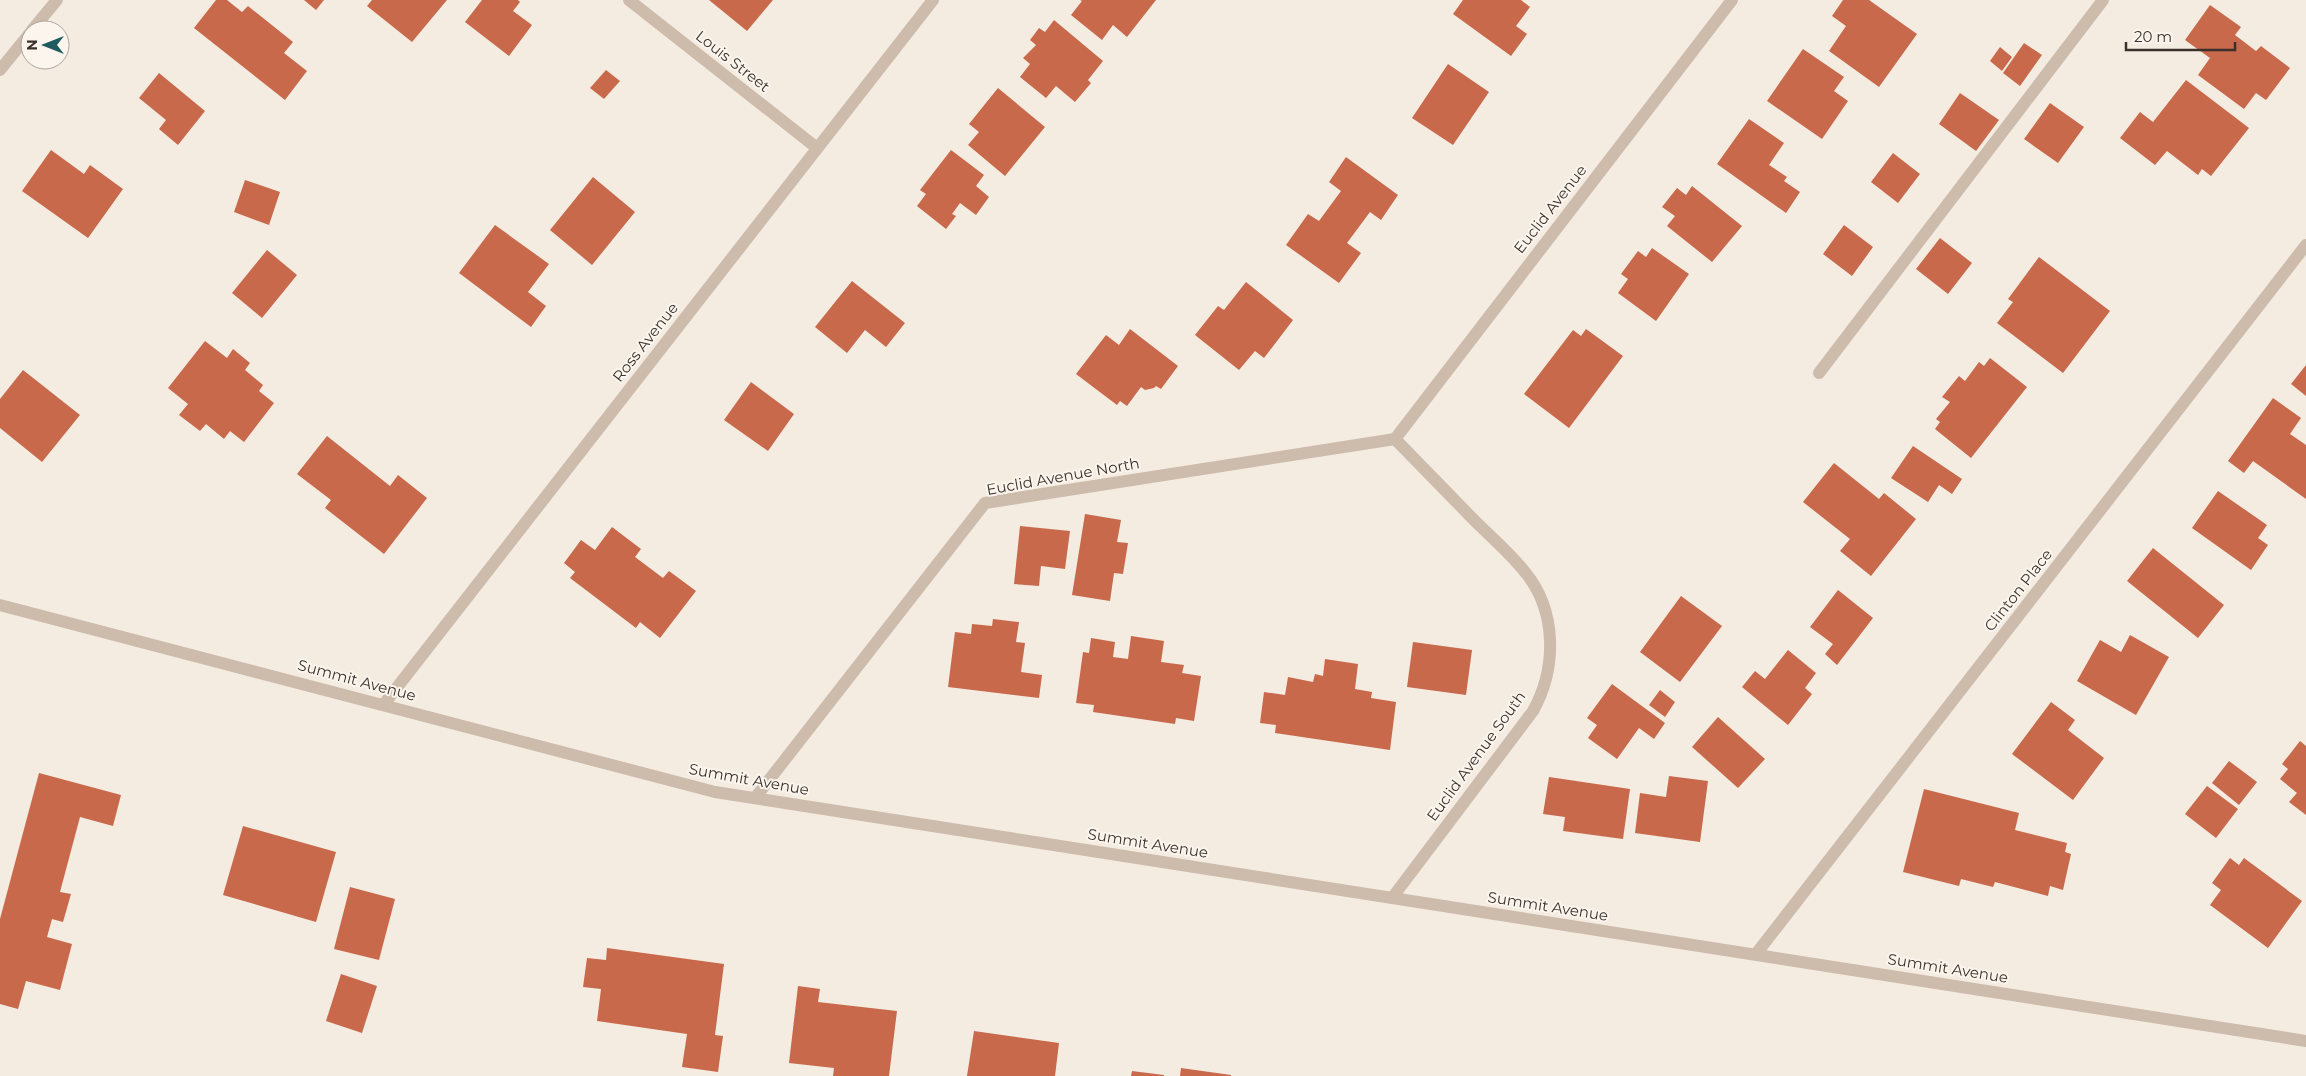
<svg xmlns="http://www.w3.org/2000/svg" width="2306" height="1076" viewBox="0 0 2306 1076" font-family="Montserrat,sans-serif">
<rect width="100%" height="100%" fill="#f4ebe1"/>
<g fill="#c8694b">
<path d="M216,0H227L242,12L248,6L293,42L284,53L307,71L285,100L194,28Z"/>
<path d="M304,0H324L316,10Z"/>
<path d="M372,0H447L412,42L367,6Z"/>
<path d="M482,0H518L520,2L513,11L532,25L509,56L465,22Z"/>
<path d="M709,0H773L747,31Z"/>
<path d="M1080,0H1156L1127,37L1113,25L1102,40L1071,15L1082,1Z"/>
<path d="M1463,0H1521L1530,7L1516,26L1527,34L1511,56L1453,14Z"/>
<path d="M1843,0H1869L1917,34L1879,87L1829,51L1846,26L1832,16Z"/>
<path d="M2210,5L2241,27L2235,35L2256,51L2261,46L2290,68L2266,100L2256,93L2244,109L2198,75L2210,58L2185,40Z"/>
<path d="M1054,20L1103,61L1088,80L1091,83L1075,102L1056,86L1046,98L1020,77L1030,64L1023,58L1036,45L1030,40L1039,28L1045,32Z"/>
<path d="M2024,43L2042,55L2020,86L2003,73Z"/>
<path d="M2000,47L2012,57L2002,71L1990,61Z"/>
<path d="M1803,49L1844,77L1834,91L1848,101L1822,139L1767,101Z"/>
<path d="M1448,64L1489,92L1453,145L1412,118Z"/>
<path d="M606,70L620,81L604,99L590,88Z"/>
<path d="M159,73L205,111L178,145L159,129L166,120L139,98Z"/>
<path d="M2186,80L2249,128L2211,176L2202,169L2198,175L2167,151L2155,165L2120,138L2140,112L2153,122Z"/>
<path d="M998,88L1045,127L1005,176L968,145L979,132L969,124Z"/>
<path d="M1960,93L1999,120L1976,151L1939,124Z"/>
<path d="M2050,103L2084,127L2058,163L2024,139Z"/>
<path d="M1749,119L1784,143L1769,165L1787,177L1784,181L1800,192L1786,213L1717,164Z"/>
<path d="M51,150L84,174L90,165L123,189L88,238L22,191Z"/>
<path d="M951,150L984,175L976,186L989,197L976,215L960,203L952,214L956,216L946,229L917,206L926,194L920,190Z"/>
<path d="M1893,153L1920,174L1898,203L1871,182Z"/>
<path d="M1346,157L1398,195L1381,220L1370,212L1347,243L1361,253L1339,283L1286,245L1308,214L1319,221L1341,191L1329,182Z"/>
<path d="M593,177L635,212L592,265L550,230Z"/>
<path d="M245,180L280,192L269,225L234,212Z"/>
<path d="M1692,186L1742,226L1712,262L1667,226L1675,216L1662,207L1677,188L1686,195Z"/>
<path d="M495,225L549,264L528,292L546,306L531,327L459,273Z"/>
<path d="M1844,225L1873,247L1852,276L1823,254Z"/>
<path d="M1940,238L1972,263L1948,294L1916,269Z"/>
<path d="M1652,248L1689,274L1656,321L1618,293L1628,279L1621,274L1638,251L1646,257Z"/>
<path d="M267,250L297,275L262,318L232,293Z"/>
<path d="M2039,257L2110,311L2063,373L1997,323L2013,302L2008,299Z"/>
<path d="M852,281L905,323L886,347L865,330L847,353L815,327Z"/>
<path d="M1246,282L1293,320L1264,358L1255,351L1239,370L1195,335L1218,306L1224,310Z"/>
<path d="M1130,329L1178,366L1161,389L1156,386L1154,388L1145,390L1141,387L1127,406L1120,401L1117,405L1076,374L1106,335L1119,345Z"/>
<path d="M1586,329L1623,356L1569,428L1524,394L1573,330L1581,336Z"/>
<path d="M205,341L227,358L233,349L250,363L245,370L263,385L259,391L274,403L244,442L230,431L224,439L206,424L200,431L179,415L188,404L168,388Z"/>
<path d="M1990,358L2027,387L1971,458L1935,429L1940,422L1936,419L1950,402L1942,397L1959,376L1965,381L1979,362L1984,366Z"/>
<path d="M2306,365V396L2291,384Z"/>
<path d="M23,370L80,415L42,462L0,428V399Z"/>
<path d="M751,382L794,414L768,451L724,420Z"/>
<path d="M2273,398L2301,418L2290,434L2306,445V499L2253,461L2244,473L2228,461Z"/>
<path d="M327,436L390,486L398,475L427,498L384,554L325,508L331,500L297,474Z"/>
<path d="M1913,446L1962,479L1952,494L1939,485L1928,502L1891,478Z"/>
<path d="M1834,463L1879,499L1884,493L1916,519L1871,576L1840,551L1850,539L1803,502Z"/>
<path d="M2218,491L2267,525L2258,538L2268,545L2251,570L2192,528Z"/>
<path d="M1085,514L1121,520L1117,542L1128,543L1123,574L1114,573L1110,601L1072,595Z"/>
<path d="M1020,526L1070,531L1065,569L1041,566L1039,586L1014,584Z"/>
<path d="M612,527L641,549L635,557L663,578L669,571L696,591L660,638L640,622L636,628L570,578L575,572L564,563L581,540L595,550Z"/>
<path d="M2153,548L2224,605L2198,638L2127,581Z"/>
<path d="M1838,590L1873,618L1837,665L1825,654L1833,644L1810,627Z"/>
<path d="M1681,596L1722,626L1680,682L1640,652Z"/>
<path d="M993,619L1019,622L1016,642L1025,643L1021,672L1042,675L1039,698L948,687L955,632L971,634L972,624L992,626Z"/>
<path d="M2130,635L2169,657L2136,715L2077,681L2100,640L2121,652Z"/>
<path d="M1131,636L1164,641L1161,662L1184,665L1182,673L1201,676L1194,721L1176,718L1175,724L1093,712L1094,705L1076,703L1083,652L1089,653L1091,638L1115,642L1113,657L1128,659Z"/>
<path d="M1413,642L1472,650L1466,695L1407,687Z"/>
<path d="M1788,650L1816,673L1805,688L1812,694L1788,725L1742,687L1755,671L1765,679Z"/>
<path d="M1325,659L1358,664L1355,689L1372,692L1371,698L1396,702L1390,750L1275,733L1276,725L1260,723L1264,692L1285,695L1288,677L1313,682L1315,674L1323,676Z"/>
<path d="M1612,684L1665,723L1654,739L1639,728L1617,759L1588,738L1597,725L1587,718Z"/>
<path d="M1660,690L1675,702L1665,717L1649,705Z"/>
<path d="M2051,702L2075,720L2068,730L2104,758L2073,800L2012,754Z"/>
<path d="M1718,717L1765,759L1738,788L1692,747Z"/>
<path d="M2300,741L2306,746V815L2289,802L2297,793L2280,779L2288,769L2282,764Z"/>
<path d="M2229,761L2257,782L2239,805L2212,783Z"/>
<path d="M39,773L121,795L113,826L80,817L60,892L71,894L63,922L52,919L47,937L72,944L60,990L26,981L18,1009L0,1004V919Z"/>
<path d="M1669,776L1708,781L1700,842L1635,833L1640,793L1666,797Z"/>
<path d="M1549,777L1630,789L1623,839L1563,831L1565,817L1543,814Z"/>
<path d="M2207,786L2238,809L2216,838L2185,814Z"/>
<path d="M1924,789L2019,813L2015,830L2067,843L2065,852L2071,854L2063,890L2050,886L2048,896L1995,882L1993,887L1961,879L1959,886L1903,872Z"/>
<path d="M243,826L336,852L316,922L223,895Z"/>
<path d="M2230,858L2239,865L2244,858L2302,901L2268,948L2210,905L2221,890L2212,883Z"/>
<path d="M350,887L395,899L379,960L334,949Z"/>
<path d="M607,948L724,964L715,1035L723,1036L718,1072L682,1067L687,1034L597,1021L601,989L583,987L587,958L606,960Z"/>
<path d="M341,974L377,986L362,1033L326,1021Z"/>
<path d="M798,986L820,989L818,1002L897,1011L889,1076H833L834,1068L789,1063Z"/>
<path d="M974,1031L1059,1043L1055,1076H967Z"/>
<path d="M1181,1068L1231,1075V1076H1180Z"/>
<path d="M1132,1071L1164,1075V1076H1131Z"/>
</g>
<g fill="none" stroke-linecap="round" stroke-linejoin="round">
<path stroke="#cdbbac" stroke-width="12" d="M1819,373L2103,0"/>
<g stroke="#cdbbac" stroke-width="12">
<path d="M629,0L817,148"/>
<path d="M32,30L57,0"/>
<path d="M0,70L30,33"/>
<path d="M1395,439L1732,0"/>
<path d="M0,605L715,792L2306,1041"/>
<path d="M384,704L933,0"/>
<path d="M755,798L985,503L1395,439"/>
<path d="M1392,898L1533,711C1557,668 1557,611 1525,572C1510,553 1491,537 1474,520C1448,493 1421,466 1395,439"/>
<path d="M1756,954L2306,245"/>
</g>
</g>
<g text-anchor="middle" dominant-baseline="central" stroke-width="4" stroke-linejoin="round" paint-order="stroke">
<g font-size="15" fill="#3b302b" stroke="#fbf5ee">
<text transform="translate(733 61) rotate(38)">Louis Street</text>
<text transform="translate(1550 209) rotate(-52)">Euclid Avenue</text>
<text transform="translate(645 342) rotate(-52)">Ross Avenue</text>
<text transform="translate(1063 476) rotate(-10)">Euclid Avenue North</text>
<text transform="translate(2018 590) rotate(-52)">Clinton Place</text>
<text transform="translate(357 680) rotate(15)">Summit Avenue</text>
<text transform="translate(1476 756) rotate(-54)">Euclid Avenue South</text>
<text transform="translate(749 779) rotate(10)">Summit Avenue</text>
<text transform="translate(1148 843) rotate(9)">Summit Avenue</text>
<text transform="translate(1548 906) rotate(9)">Summit Avenue</text>
<text transform="translate(1948 968) rotate(9)">Summit Avenue</text>
</g>
</g>
<g transform="translate(45 45) rotate(270)"><circle r="24" fill="#fbf5ee" stroke="#aea6a0"/>
<path d="M0-4L9 19L0 12L-9 19Z" fill="#1f5a5e"/>
<text y="-8" font-size="14" font-weight="bold" text-anchor="middle" fill="#3b302b">N</text>
</g>
<path d="M2126 42v8h109v-8" fill="none" stroke="#3b302b" stroke-width="2.5"/>
<text x="2134" y="42" font-size="15" fill="#3b302b" stroke="#fbf5ee" stroke-width="4" paint-order="stroke">20 m</text>
</svg>
